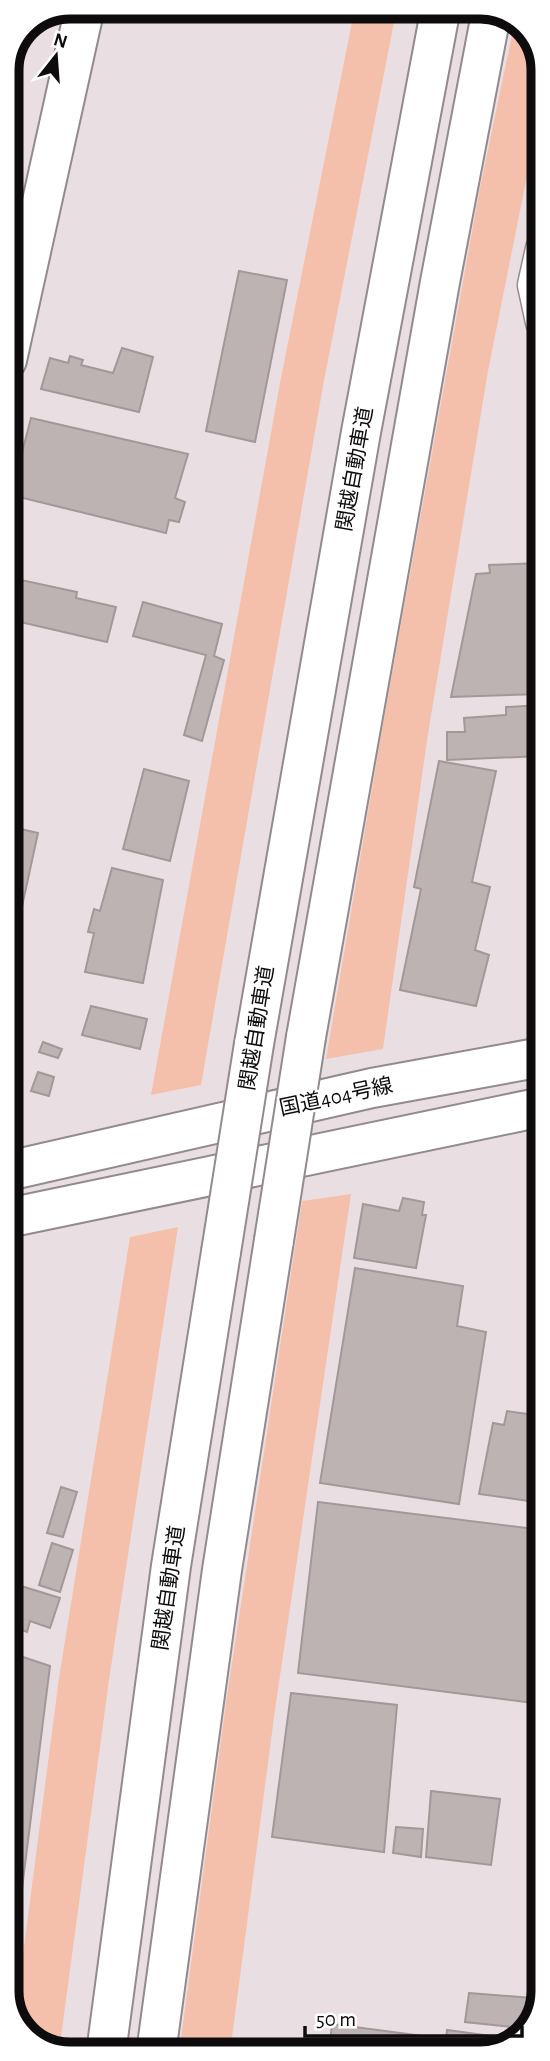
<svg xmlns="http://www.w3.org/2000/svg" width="550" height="2061" viewBox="0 0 550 2061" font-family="'Alegreya Sans','Noto Sans JP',sans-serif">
<rect width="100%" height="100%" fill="#e9dfe3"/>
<g fill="#f5c0ab">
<path d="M355,7H397L323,386L201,1085L151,1095L280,383Z"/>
<path d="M515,20L522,23L542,58V101L488,371L428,734L383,1049L326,1059L383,724L479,193Z"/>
<path d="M351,1194L275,1710L230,2053H179L226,1703L302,1201Z"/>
<path d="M178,1227L109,1680L59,2052L28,2038L15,2016L59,1678L130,1237Z"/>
</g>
<g fill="#beb3b3" stroke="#a29898" stroke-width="2">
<path d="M13,55L20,57L12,89L7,88V70Z"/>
<path d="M239,271L287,280L255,442L206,431Z"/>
<path d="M122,348L153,357L139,412L41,389L50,358L68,363L70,356L83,360L81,365L113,373Z"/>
<path d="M31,418L188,454L175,498L185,502L179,522L169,520L166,533L11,495Z"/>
<path d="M542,563V694L451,697L476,574L490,573L489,565Z"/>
<path d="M7,577L77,592L76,598L116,607L107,642L7,619Z"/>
<path d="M143,602L222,624L214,656L224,660L202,741L184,735L206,655L133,636Z"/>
<path d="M542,705V756L447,760V732H465L464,718L506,715V707Z"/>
<path d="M439,761L496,771L472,882L490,887L475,950L489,955L476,1006L400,990L421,889L414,887Z"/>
<path d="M144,769L189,781L170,861L123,849Z"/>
<path d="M8,826L38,833L13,948L8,946Z"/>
<path d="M112,868L163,880L143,983L85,972L94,933L88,932L94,909L100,911Z"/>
<path d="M91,1006L147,1019L140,1049L82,1035Z"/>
<path d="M43,1042L62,1049L58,1058L39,1052Z"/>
<path d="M38,1072L54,1077L49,1096L31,1091Z"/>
<path d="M403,1198L424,1202L422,1215H426L416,1268L354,1258L363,1204L399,1211Z"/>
<path d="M355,1268L463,1286L457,1326L486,1332L459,1504L320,1483Z"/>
<path d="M507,1411L543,1416V1503L479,1494L493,1423L504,1425Z"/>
<path d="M61,1487L77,1492L63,1537L47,1533Z"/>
<path d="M318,1502L543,1530V1686L541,1704L298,1673Z"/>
<path d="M52,1543L73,1550L60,1592L39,1585Z"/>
<path d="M8,1582L60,1598L50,1628L30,1621L27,1632L9,1625Z"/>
<path d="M8,1652L50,1666L13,1960L8,1958Z"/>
<path d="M291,1693L397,1705L384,1852L272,1837Z"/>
<path d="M431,1791L500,1799L491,1865L426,1857Z"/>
<path d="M396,1827L423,1829L421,1857L393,1853Z"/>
<path d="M469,1993L532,1998L530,2029L465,2022Z"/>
<path d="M332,2024L446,2039L447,2030L514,2039L492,2053H329Z"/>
</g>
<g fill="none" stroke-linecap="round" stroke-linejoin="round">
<g stroke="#938a8e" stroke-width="35">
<path id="minor" d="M542,249L534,285L542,322"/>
</g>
<g stroke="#938a8e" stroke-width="42">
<g id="highway">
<path d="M7,360L85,7"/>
<path d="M306,1037L440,282L492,9"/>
<path d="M254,1044L361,432L441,7"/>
<path d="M8,1171L372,1088L542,1057"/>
<path d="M8,1218L542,1107"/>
<path d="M106,2053L171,1566L221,1252"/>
<path d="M156,2053L222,1570L274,1240"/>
</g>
</g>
<use href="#minor" stroke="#fff" stroke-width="32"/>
<use href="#highway" stroke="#fff" stroke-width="38"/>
<g stroke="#938a8e" stroke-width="42" stroke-linecap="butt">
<g id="highway-bridge">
<path d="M274,1240L306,1037"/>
<path d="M221,1252L254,1044"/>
</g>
</g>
<use href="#highway-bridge" stroke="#fff" stroke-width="38"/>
</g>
<g text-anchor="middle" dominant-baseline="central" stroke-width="5" stroke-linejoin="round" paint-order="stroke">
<g font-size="21" fill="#0e0b0c" stroke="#fff">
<text transform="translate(355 469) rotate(-80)">関越自動車道</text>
<text transform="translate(257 1028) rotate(-81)">関越自動車道</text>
<text transform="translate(336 1097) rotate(-12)">国道404号線</text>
<text transform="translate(169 1588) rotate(-82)">関越自動車道</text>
</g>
</g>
<path d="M0 0H550V2061H0ZM70 19H480A51 51 0 0 1 531 70V1991A51 51 0 0 1 480 2042H70A51 51 0 0 1 19 1991V70A51 51 0 0 1 70 19Z" fill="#fff" fill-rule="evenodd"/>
<path fill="none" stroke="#0e0b0c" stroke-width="9" d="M70 19H480A51 51 0 0 1 531 70V1991A51 51 0 0 1 480 2042H70A51 51 0 0 1 19 1991V70A51 51 0 0 1 70 19Z"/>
<g transform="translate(56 56) rotate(17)" stroke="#ffffff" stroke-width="5" paint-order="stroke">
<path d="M0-5L12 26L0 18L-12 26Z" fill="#0e0b0c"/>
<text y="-10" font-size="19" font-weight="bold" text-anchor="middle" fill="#0e0b0c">N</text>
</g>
<path d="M305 2026v10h217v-10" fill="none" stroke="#0e0b0c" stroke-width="3.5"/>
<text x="316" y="2026" font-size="21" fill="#0e0b0c" stroke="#ffffff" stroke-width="5" paint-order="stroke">50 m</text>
</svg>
